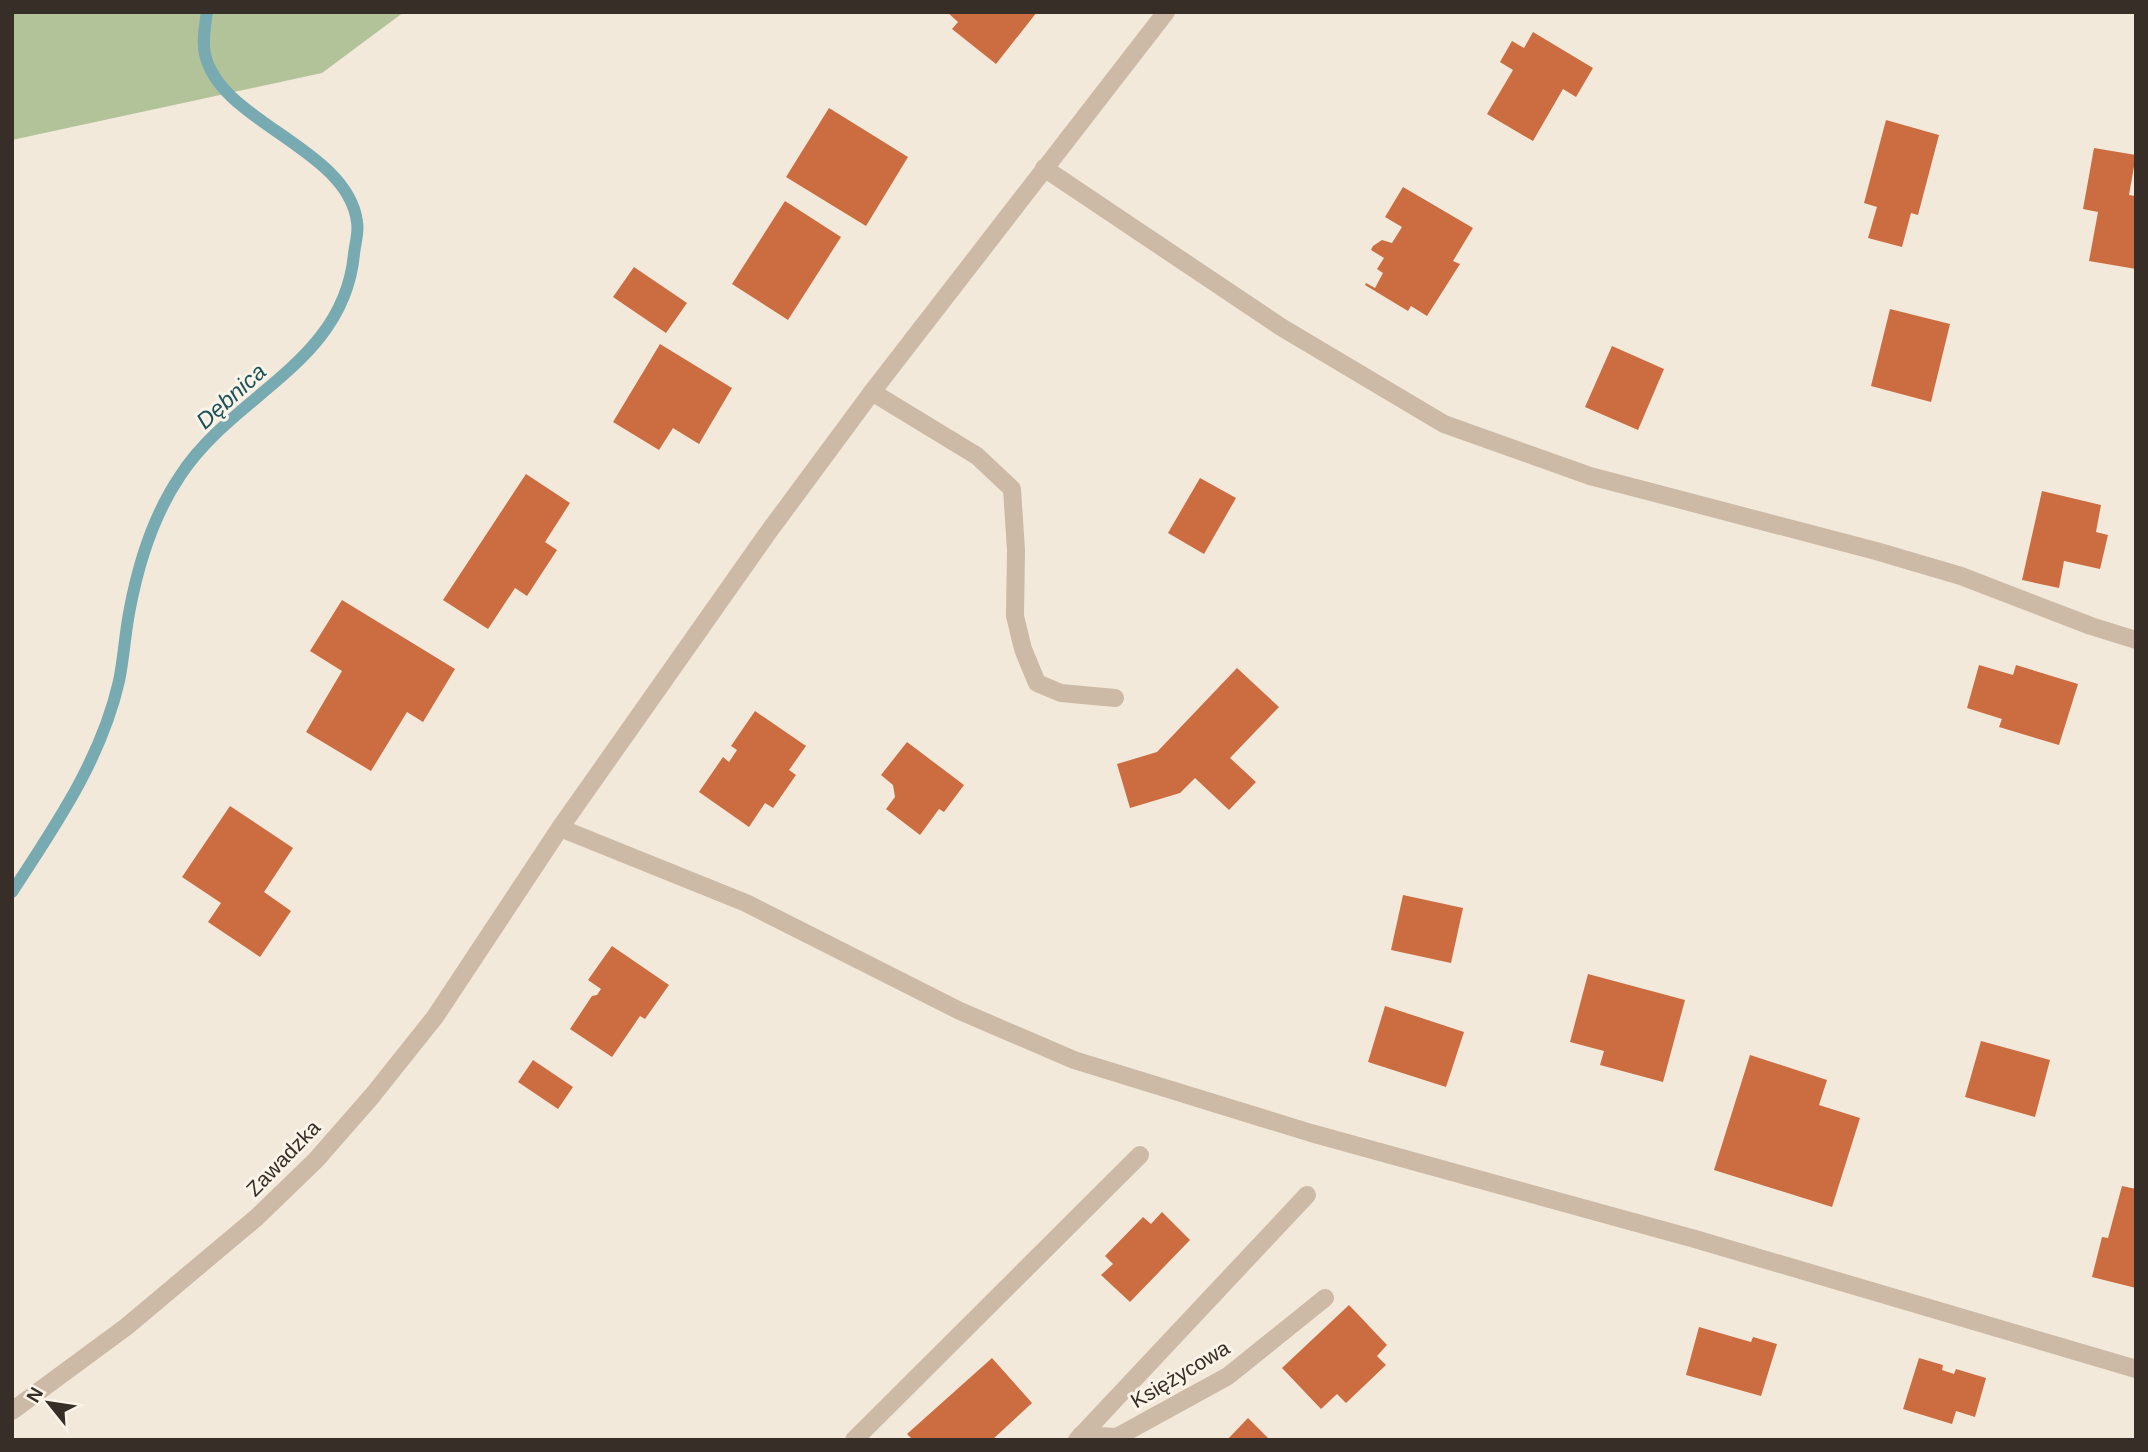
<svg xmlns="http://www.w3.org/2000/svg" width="2148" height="1452" viewBox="0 0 2148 1452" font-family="Helvetica,sans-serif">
<rect width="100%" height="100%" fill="#f3e9db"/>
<path fill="#b2c39a" d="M12,12H404L322,73L12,140Z"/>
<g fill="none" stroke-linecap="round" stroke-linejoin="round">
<path stroke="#78aab1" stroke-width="12" d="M12,892C55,826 101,760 119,681C124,657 125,632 130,608C139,561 153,516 180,476C233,394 344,363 354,254C355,244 359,232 357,222C348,148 219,122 205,54C202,41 205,26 207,12"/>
</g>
<g fill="#cb6d40">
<path d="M947,12H1037L996,64L952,29L958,22Z"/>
<path d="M1533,32L1593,68L1576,97L1563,89L1533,141L1487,114L1513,70L1500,62L1512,41L1524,48Z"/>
<path d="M829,108L908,157L866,226L786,177Z"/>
<path d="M1886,120L1939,135L1918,215L1911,213L1902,247L1868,238L1877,207L1864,203Z"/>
<path d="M2094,148L2136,155L2129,195L2136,196V269L2089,261L2098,212L2083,209Z"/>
<path d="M1403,187L1473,228L1453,261L1460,264L1427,316L1411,306L1408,311L1365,285L1366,283L1375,288L1383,273L1377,269L1384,258L1371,250L1373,246L1382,240L1392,243L1402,227L1385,217Z"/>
<path d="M785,201L841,237L788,320L732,284Z"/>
<path d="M634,267L687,303L666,333L613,297Z"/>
<path d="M1890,309L1950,324L1931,402L1871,386Z"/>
<path d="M660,344L732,388L699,444L673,428L659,450L613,422Z"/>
<path d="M1612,346L1664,369L1638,430L1585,407Z"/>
<path d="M526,474L570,503L545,542L557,550L527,596L515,588L488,629L443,600Z"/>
<path d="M1200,478L1236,498L1204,554L1168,533Z"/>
<path d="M2042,491L2101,505L2096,532L2108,535L2100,569L2064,561L2059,588L2022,580Z"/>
<path d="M342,600L455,669L423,722L407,712L371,771L306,732L342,671L310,651Z"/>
<path d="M1979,665L2013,675L2016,665L2078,684L2059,745L1999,727L2002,719L1967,708Z"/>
<path d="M1237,668L1279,707L1230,758L1256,782L1229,810L1195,778L1180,793L1130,808L1117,764L1157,752Z"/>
<path d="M755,711L806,746L789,770L796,775L773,808L765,803L749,827L699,792L723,757L729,762L737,750L731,746Z"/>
<path d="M907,742L964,785L944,812L939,809L920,835L886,809L895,797L893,785L881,775Z"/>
<path d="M230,806L293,848L264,892L291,911L260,957L208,922L221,903L182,877Z"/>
<path d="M1403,895L1463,908L1451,963L1391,950Z"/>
<path d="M612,946L669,985L645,1019L640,1016L612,1057L570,1029L592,996L597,995L601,989L588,980Z"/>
<path d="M1588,974L1685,1000L1663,1082L1600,1065L1604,1051L1570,1042Z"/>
<path d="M1385,1006L1464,1032L1446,1087L1368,1062Z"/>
<path d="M1981,1041L2050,1060L2035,1117L1965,1097Z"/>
<path d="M1750,1055L1827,1080L1819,1105L1860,1118L1832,1207L1714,1170Z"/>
<path d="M533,1060L573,1087L558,1109L518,1082Z"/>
<path d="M2122,1186L2136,1189V1288L2092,1277L2102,1237L2108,1238Z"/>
<path d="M1162,1212L1190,1240L1130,1302L1101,1275L1113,1264L1105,1256L1143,1217L1151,1224Z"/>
<path d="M1349,1305L1387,1345L1377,1356L1386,1365L1346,1403L1337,1394L1321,1409L1282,1368Z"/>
<path d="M1699,1327L1751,1342L1753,1337L1777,1344L1761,1396L1686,1375Z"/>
<path d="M992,1358L1032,1403L992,1440H913L907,1434Z"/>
<path d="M1919,1358L1943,1365L1942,1370L1954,1374L1956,1369L1986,1378L1975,1417L1956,1411L1952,1424L1903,1409Z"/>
<path d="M1248,1418L1270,1440H1227Z"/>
</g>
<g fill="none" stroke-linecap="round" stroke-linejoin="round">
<g stroke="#ccbaa6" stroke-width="18">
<path d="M1044,168L1281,327L1444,424L1590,476L1876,551L1961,576L2091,626L2136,640"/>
<path d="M872,392L977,456L1012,489L1016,550L1015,616L1023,649L1037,683L1061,693L1115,698"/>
<path d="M560,828L746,903L960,1011L1074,1060L1311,1133L1695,1239L2136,1369"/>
<path d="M12,1411L126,1327L256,1218L316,1160L372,1096L435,1017L560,828L767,534L872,392L1166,12"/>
<path d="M1081,1435L1117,1437L1228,1376L1325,1298"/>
<path d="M854,1440L1140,1155"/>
<path d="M1077,1440L1307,1195"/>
</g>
</g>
<g text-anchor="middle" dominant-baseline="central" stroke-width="6" stroke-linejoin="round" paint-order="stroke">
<g font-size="21" fill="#372e27" stroke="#faf3e7">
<text transform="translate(283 1158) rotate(-46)">Zawadzka</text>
<text transform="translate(1180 1374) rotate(-31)">Księżycowa</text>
</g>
<g font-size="23" font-style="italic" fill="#1b525b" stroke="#faf3e7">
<text transform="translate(231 396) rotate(-42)">Dębnica</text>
</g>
</g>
<rect width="2148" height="1452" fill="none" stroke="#372e27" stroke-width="28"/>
<g transform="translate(49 1403) rotate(300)" stroke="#faf3e7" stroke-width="5" paint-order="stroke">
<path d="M0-5L12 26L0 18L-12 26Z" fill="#372e27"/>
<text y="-10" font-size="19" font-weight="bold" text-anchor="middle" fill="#372e27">N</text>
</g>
</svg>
